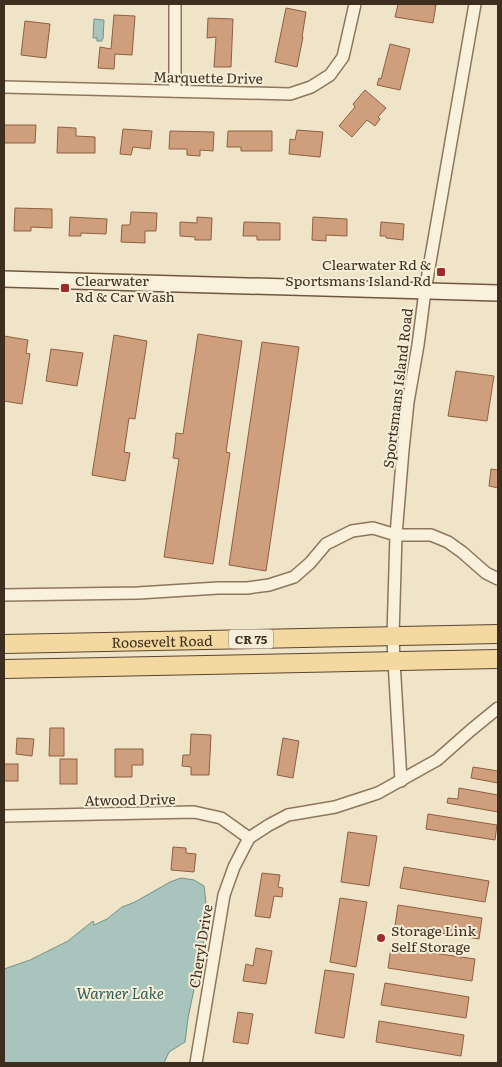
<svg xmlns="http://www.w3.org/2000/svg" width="502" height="1067" viewBox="0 0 502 1067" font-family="Literata,serif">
<rect width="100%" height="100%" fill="#f0e4c8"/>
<g fill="#a9c4bc" stroke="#6f938a">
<path d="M94,19L104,20L103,39H102V41H97V38H93Z"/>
<path d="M181,878L194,880L204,886L208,922L188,1018L185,1042L169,1052L164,1063H4V969L30,960L68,941L93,921L94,925L107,919L122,907L135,902L170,882Z"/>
</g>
<g fill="#cf9f7d" stroke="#8d5f41">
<path d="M398,4H428L436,5L433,23L395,17Z"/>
<path d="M286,8L306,12L302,37H303L297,67L275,62Z"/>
<path d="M114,15L135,16L132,55L115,54L114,69L98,68L100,47L111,49Z"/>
<path d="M208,18L233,19L231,67H214L216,37L207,38Z"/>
<path d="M25,21L50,24L46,58L21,55Z"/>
<path d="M390,44L410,49L400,90L377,85L379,78L381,79Z"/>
<path d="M365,90L386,108L378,117L380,119L375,126L367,120L352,137L339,126L355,107L353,104Z"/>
<path d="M4,125H36L35,143H4Z"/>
<path d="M58,127L76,128V136L95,137V153H57Z"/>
<path d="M123,129L152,131L150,149L133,147L131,155L120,154Z"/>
<path d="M297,130L323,132L320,157L289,154L290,139L295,140Z"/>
<path d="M170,131L214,132L213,151L200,150V156L187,155V149H169Z"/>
<path d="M228,131H272V151H241V147H227Z"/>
<path d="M15,208L52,209V228L31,227V231H14Z"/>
<path d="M131,212L157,213L156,231H145V243L121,242L122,225H130Z"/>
<path d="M70,217L107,219L106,234L81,233V236H69Z"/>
<path d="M197,217L212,218L211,240H195V237L180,236V222L197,223Z"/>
<path d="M313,217L347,219V236L326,235V241L312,240Z"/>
<path d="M244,222L280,223V240H257V236H243Z"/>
<path d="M381,222L404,224L403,240L386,238V236H380Z"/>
<path d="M198,334L242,341L226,452L230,453L213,564L164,557L179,459L173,458L175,444L176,433L183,434Z"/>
<path d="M114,335L147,341L135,419L129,418L124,452L130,453L125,481L92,475Z"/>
<path d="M4,336L28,340L26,353L30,354L22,404L4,401Z"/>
<path d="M262,342L299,347L266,571L229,565Z"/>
<path d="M51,349L83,353L77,386L46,381Z"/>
<path d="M456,371L494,376L487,421L448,416Z"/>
<path d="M491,469L498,470V488L489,486Z"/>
<path d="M50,728H64V756H49Z"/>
<path d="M191,734L211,735L209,775H191V767L182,766L183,755H190Z"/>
<path d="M17,738L34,739L32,756L16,754Z"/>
<path d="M283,738L299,741L293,778L277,775Z"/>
<path d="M115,749H143V765H132V777H115Z"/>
<rect x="60" y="759" width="17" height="25"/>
<rect x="4" y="764" width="14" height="17"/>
<path d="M473,767L498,771V783L471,778Z"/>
<path d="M459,788L498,795V812L447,803L448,798L458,799Z"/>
<path d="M428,814L497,825L495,840L426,829Z"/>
<path d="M348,832L377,836L369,886L341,882Z"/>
<path d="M173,847L186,848V853L196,854L194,872L171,870Z"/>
<path d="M404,867L489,881L485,902L400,888Z"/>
<path d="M262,873L280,875L278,887L283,888L282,897L274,896L270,918L255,916Z"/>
<path d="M340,898L367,902L356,967L330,962Z"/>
<path d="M398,905L482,918L479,939L395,926Z"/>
<path d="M391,947L475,959L472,981L388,968Z"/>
<path d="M256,948L272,951L266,984L243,981L246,964L253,966Z"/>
<path d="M325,970L354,974L344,1038L315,1033Z"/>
<path d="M385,983L469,997L466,1018L381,1005Z"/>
<path d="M238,1012L253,1014L248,1044L233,1042Z"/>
<path d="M379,1021L464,1035L461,1056L376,1042Z"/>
</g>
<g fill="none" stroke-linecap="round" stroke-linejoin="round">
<g stroke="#8d765c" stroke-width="14">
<g id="street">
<path d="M4,87L290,94L311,87L330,75L343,57L355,4"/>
<path d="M175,91V4"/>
<path d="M4,595L138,593L218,588H247L269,585L294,577L310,563L326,544L352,531L373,528L396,535H431L448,542L462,552L486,573L498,579"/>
<path d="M401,781L394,661L393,636L396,535L403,450L408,402L418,345L425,291L475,4"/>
<path d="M4,816L194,812L221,818L249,838"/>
<path d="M196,1063L224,895L234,867L249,838L269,825L288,815L335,807L378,793L437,760L471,730L498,708"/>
</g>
</g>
<g stroke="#6f573f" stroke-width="18">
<path id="secondary" d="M4,279L498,293"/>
</g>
<g stroke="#5b4430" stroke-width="20">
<g id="primary">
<path id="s1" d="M4,644L498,634"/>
<path d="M4,669L498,659"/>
</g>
</g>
<use href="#street" stroke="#faf1dc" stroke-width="11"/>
<use href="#secondary" stroke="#faf1dc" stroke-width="15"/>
<use href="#primary" stroke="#f3d9a0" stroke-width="18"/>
</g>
<g fill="#9e2a2b" stroke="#f7eed8" stroke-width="2">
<rect x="436" y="267" width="10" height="10" rx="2.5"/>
<rect x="60" y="283" width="10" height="10" rx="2.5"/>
<circle cx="381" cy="938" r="5"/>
</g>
<g text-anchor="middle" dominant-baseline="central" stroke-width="4" stroke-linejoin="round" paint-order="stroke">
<rect fill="#f7eed8" stroke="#756857" stroke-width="1" x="228.5" y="629.5" width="45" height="19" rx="4"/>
<g font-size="12" font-weight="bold" fill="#3d2e20">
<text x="251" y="639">CR 75</text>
</g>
<g font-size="14" fill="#3d2e20" stroke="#f7eed8">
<text transform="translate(208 77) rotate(1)">Marquette Drive</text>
<text transform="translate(397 388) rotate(-83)">Sportsmans Island Road</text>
<text stroke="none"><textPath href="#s1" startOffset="158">Roosevelt Road</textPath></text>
<text transform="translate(130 799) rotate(-1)">Atwood Drive</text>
<text transform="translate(200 946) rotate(-81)">Cheryl Drive</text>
</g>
<g font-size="14" fill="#3d2e20" stroke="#f7eed8" text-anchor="start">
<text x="431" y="264" text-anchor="end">Clearwater Rd &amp;<tspan x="431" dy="16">Sportsmans Island Rd</tspan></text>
<text x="75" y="280">Clearwater<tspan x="75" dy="16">Rd &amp; Car Wash</tspan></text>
<text x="391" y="930">Storage Link<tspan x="391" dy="16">Self Storage</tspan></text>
</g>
<g font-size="15" font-style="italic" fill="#2f5d5a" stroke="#f7eed8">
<text x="120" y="992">Warner Lake</text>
</g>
</g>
<rect width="502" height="1067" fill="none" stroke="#3d2e20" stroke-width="10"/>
</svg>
